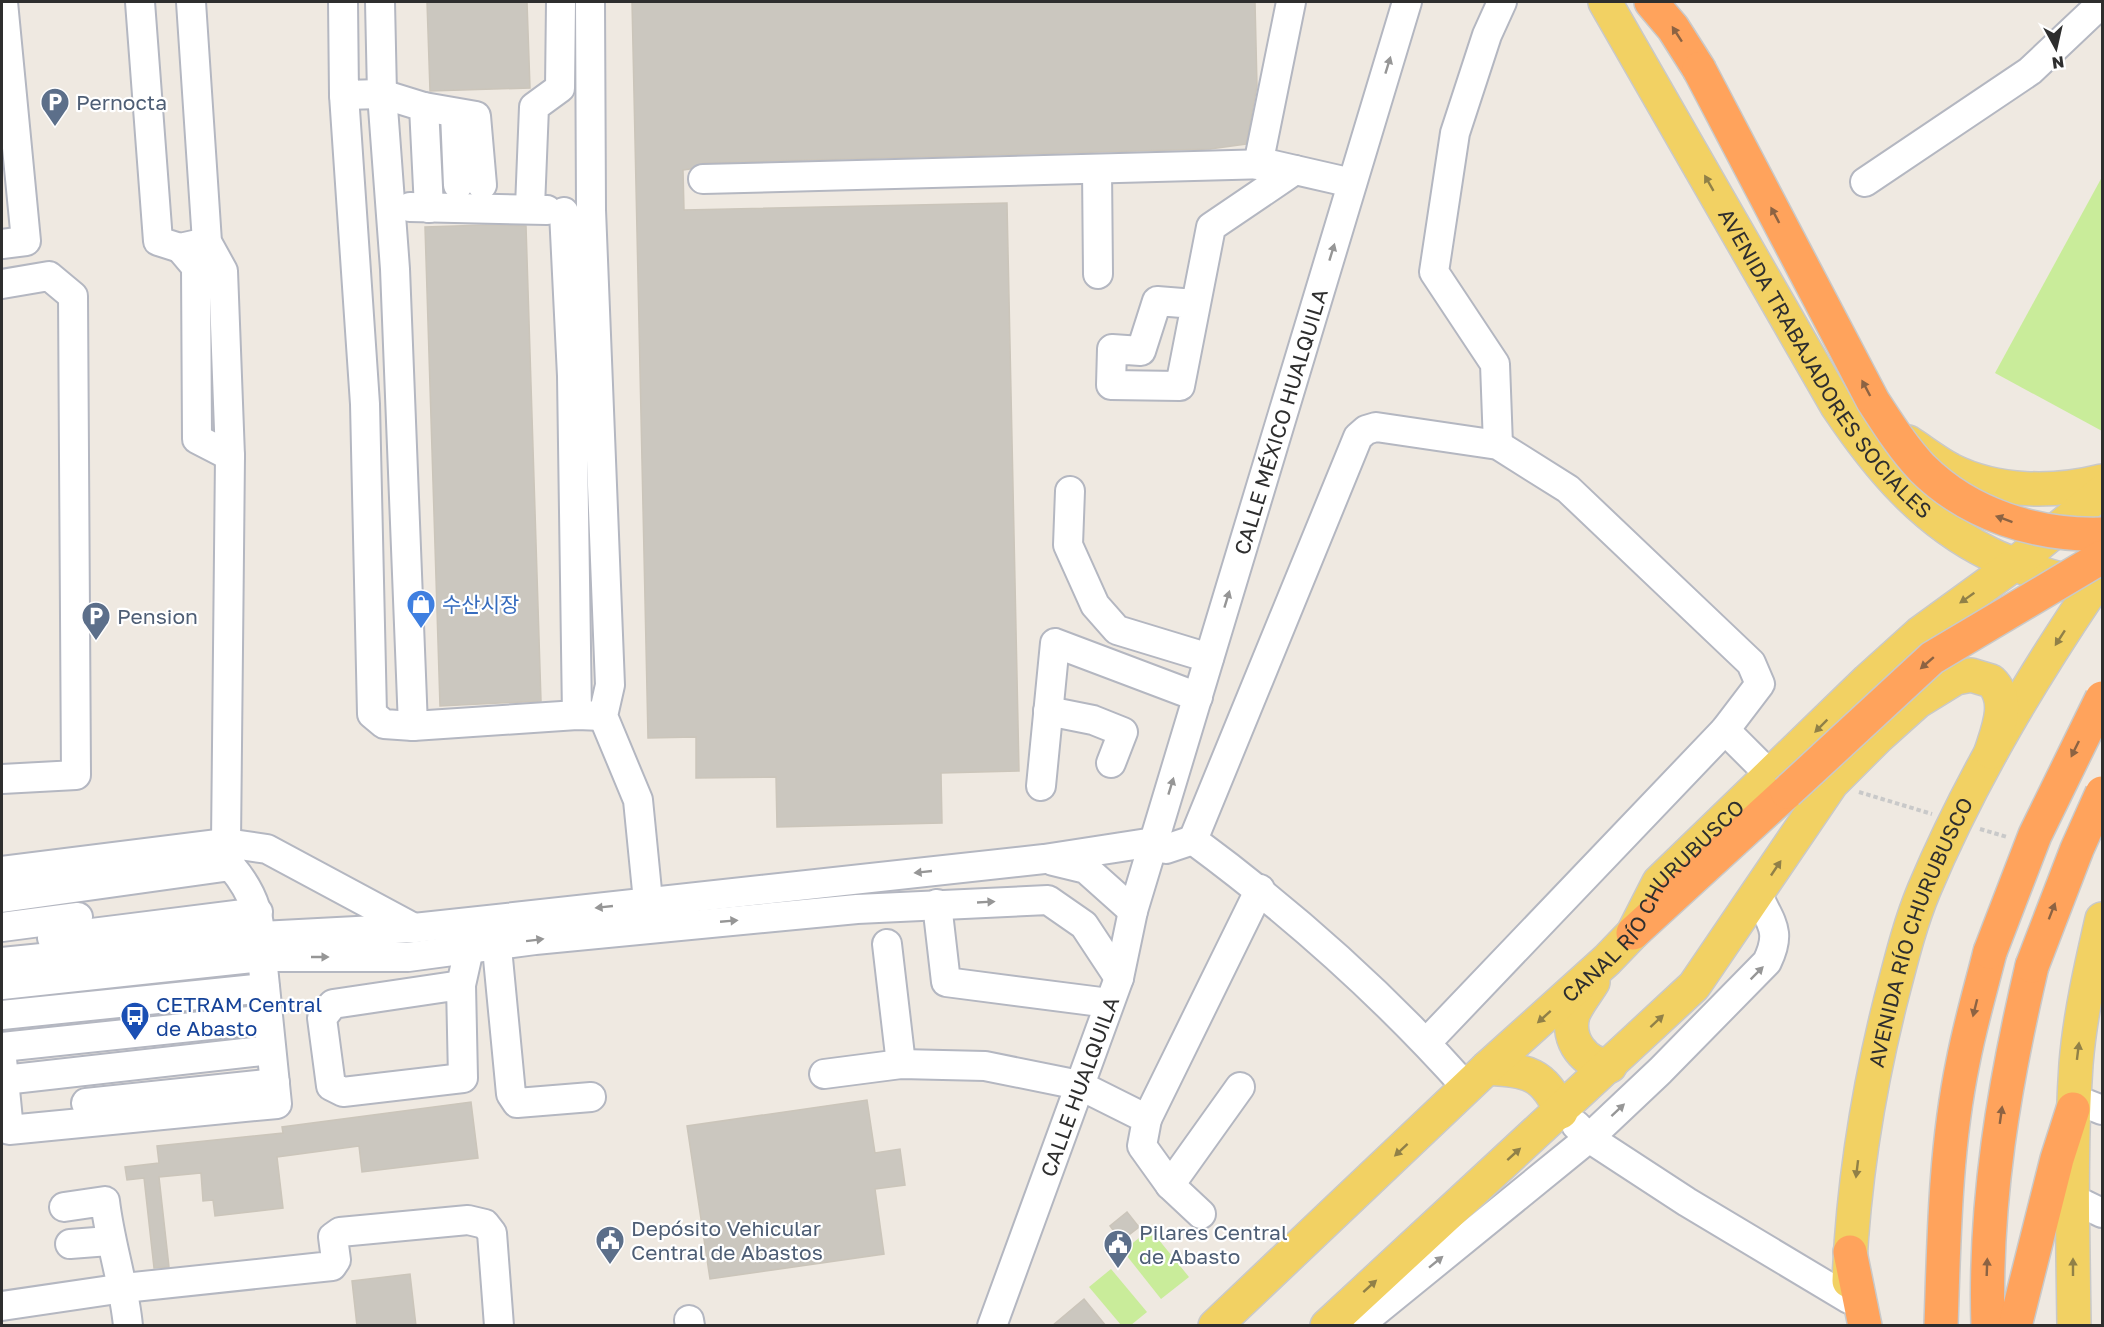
<svg xmlns="http://www.w3.org/2000/svg" width="2104" height="1327" viewBox="0 0 2104 1327" font-family="'Golos Text','Noto Sans KR',sans-serif">
<rect width="100%" height="100%" fill="#efe9e1"/>
<g fill="#c9ec9a">
<path d="M2102,177V431L1995,373Z"/>
<path d="M1150,1229L1189,1277L1161,1299L1123,1251Z"/>
<path d="M1111,1269L1147,1312L1131,1325H1121L1089,1287Z"/>
</g>
<g fill="#cbc7bf" stroke="#cbc5ba" stroke-width="1.5">
<path d="M427,2H527L530,88L430,91Z"/>
<path d="M632,2H1255L1257,86L1246,144L1210,149L703,163L690,169L683,170L684,210L1007,203L1019,771L941,773L942,823L777,827L776,777L696,778V737L648,738Z"/>
<path d="M486,225L526,226L541,701L440,706L425,227Z"/>
<path d="M867,1100L875,1153L900,1149L905,1185L875,1189L884,1254L710,1279L687,1126Z"/>
<path d="M471,1102L478,1158L362,1172L359,1146L277,1157L283,1208L215,1216L213,1200L203,1201L201,1173L159,1177L169,1267L154,1268L144,1178L127,1180L125,1167L159,1163L157,1146L283,1133L282,1127Z"/>
<path d="M1127,1212L1139,1227L1121,1241L1110,1226Z"/>
<path d="M410,1274L416,1326H357L352,1281Z"/>
<path d="M1084,1299L1106,1326H1052Z"/>
</g>
<g fill="none" stroke-linecap="round" stroke-linejoin="round">
<g stroke="#b4b7c1" stroke-width="32">
<g id="minor">
<path d="M140,2L158,241L180,248L207,242"/>
<path d="M191,2L207,242L223,271L230,456L226,843L231,866"/>
<path d="M343,2L344,95L382,94L424,107L429,208"/>
<path d="M380,2L382,94L395,269L413,726L577,715L603,716"/>
<path d="M590,2L591,210L610,685L603,716L638,800L650,921"/>
<path d="M344,95L365,404L372,714L384,724L413,726"/>
<path d="M424,107L476,116L482,185"/>
<path d="M455,113L458,185"/>
<path d="M1258,165L1291,2"/>
<path d="M1097,169L1098,274"/>
<path d="M703,179L1269,164L1352,183"/>
<path d="M1865,182L2030,71L2102,3"/>
<path d="M410,207L547,210"/>
<path d="M530,207L534,107L560,88L561,2"/>
<path d="M564,212L572,376L577,715"/>
<path d="M2,244L26,241L3,2"/>
<path d="M180,248L196,267L197,439L230,456"/>
<path d="M2,284L49,276L73,296L76,775L2,779"/>
<path d="M1195,304L1157,301L1141,351L1112,349L1111,385L1180,386L1211,227L1295,170"/>
<path d="M1498,445L1495,364L1434,272L1455,133L1487,35L1502,2"/>
<path d="M1070,491L1068,545L1095,605L1117,630L1209,658"/>
<path d="M1048,711L1093,720L1123,732L1111,763"/>
<path d="M1725,730L1771,776"/>
<path d="M1041,786L1055,643L1198,697"/>
<path d="M1193,840L1358,437L1366,430L1376,427L1498,445L1568,489L1751,663L1760,684L1725,730L1427,1042"/>
<path d="M1193,840C1292,913 1385,996 1467,1088"/>
<path d="M1053,861L1086,869L1133,911"/>
<path d="M2,871L226,843L267,849L414,928"/>
<path d="M2,898L231,866C257,897 260,918 262,957H408L535,940L857,909L1048,900L1084,925L1119,978"/>
<path d="M937,904L946,982L1109,1003"/>
<path d="M2,927L78,917"/>
<path d="M495,927L511,1094L517,1103L591,1097"/>
<path d="M52,938L258,912"/>
<path d="M887,944L901,1064"/>
<path d="M2,962L261,936L414,928L1044,859L1154,842L1166,849L1193,840"/>
<path d="M2,985L262,957L277,1104L9,1130L2,1059"/>
<path d="M461,985L333,1004L322,1018L331,1086L343,1092L463,1078L461,985L469,949L467,933"/>
<path d="M2,1015L265,988"/>
<path d="M2,1047L268,1019"/>
<path d="M824,1074L901,1064L985,1066L1079,1085L1147,1119L1142,1146L1170,1185L1201,1214"/>
<path d="M4,1080L271,1050"/>
<path d="M2074,1099L2102,1110"/>
<path d="M86,1103L275,1083"/>
<path d="M1147,1119L1260,889"/>
<path d="M1576,1125L1589,1138L1687,1202L1849,1299"/>
<path d="M1170,1185L1240,1087"/>
<path d="M2073,1199L2102,1213"/>
<path d="M64,1207L105,1201C110,1244 124,1283 128,1326"/>
<path d="M70,1244L109,1241"/>
<path d="M2,1306L124,1288L332,1266L336,1260L333,1237L340,1232L468,1220L485,1224L492,1233L499,1326"/>
<path d="M689,1320L690,1326"/>
<path id="s1" d="M992,1326L1119,978L1133,911L1407,2"/>
<path d="M1358,1326L1589,1138L1660,1071L1767,962C1782,931 1771,924 1758,895"/>
</g>
</g>
<g stroke="#c9c9c9" stroke-width="36">
<g id="major">
<path id="s2" d="M1605,2L1837,406C1878,467 1923,521 1990,554C2020,569 2055,577 2086,587"/>
<path d="M1908,442C1922,451 1936,462 1951,470C1997,493 2054,493 2102,481"/>
<path d="M1593,982C1587,992 1577,1004 1573,1015C1566,1040 1585,1065 1610,1066"/>
<path d="M1487,1068C1527,1071 1544,1072 1561,1112"/>
<path id="s3" d="M1849,1281C1853,1186 1867,1095 1890,1003C1900,965 1909,926 1924,890C1971,778 2034,674 2102,574"/>
<path id="s4" d="M1215,1326L1487,1068L1607,960L1633,933L1659,882L1868,680L1920,633L2015,564L2102,492"/>
<path d="M1327,1326L1694,986L1832,783L1878,737L1917,702L1956,678L1971,675L1991,681C2011,700 1998,730 1991,752"/>
<path d="M2074,1326C2073,1238 2070,1151 2076,1064C2080,1015 2091,967 2102,919"/>
</g>
</g>
<g stroke="#c9c9c9" stroke-width="36">
<g id="highway">
<path d="M1651,2L1673,28L1699,69"/>
<path d="M1633,933L1787,792"/>
<path d="M1850,1252L1865,1326"/>
<path d="M1941,1326C1944,1238 1945,1149 1963,1062C1970,1025 1981,988 1990,952"/>
<path d="M1988,1326C1984,1203 2004,1085 2032,966"/>
<path d="M2015,1326L2057,1159L2073,1109"/>
</g>
</g>
<g stroke="#c9c9c9" stroke-width="4" stroke-dasharray="4.5 3" stroke-linecap="butt">
<path d="M1859,792L1932,814"/>
<path d="M1980,829L2007,837"/>
</g>
<use href="#minor" stroke="#fff" stroke-width="28"/>
<use href="#major" stroke="#f2d163" stroke-width="33"/>
<use href="#highway" stroke="#ffa35c" stroke-width="33"/>
<g stroke="#c9c9c9" stroke-width="36" stroke-linecap="butt">
<g id="highway-bridge">
<path d="M1699,69L1873,401C1888,424 1903,448 1922,468C1969,515 2037,536 2102,534"/>
<path d="M1787,792L1932,658L2102,557"/>
<path d="M1990,952L2035,835L2102,698"/>
<path d="M2032,966L2077,849L2102,793"/>
</g>
</g>
<use href="#highway-bridge" stroke="#ffa35c" stroke-width="33"/>
</g>
<defs><path id="oneway-solid" d="M-6-.8H1V-3.2L6.5 0L1 3.2V.8H-6Z" transform="scale(1.5)"/></defs>
<g fill="#8c6343">
<use href="#oneway-solid" transform="translate(1677 34) rotate(-123)"/>
<use href="#oneway-solid" transform="translate(1775 215) rotate(-118)"/>
<use href="#oneway-solid" transform="translate(1866 388) rotate(-118)"/>
<use href="#oneway-solid" transform="translate(2004 519) rotate(-160)"/>
<use href="#oneway-solid" transform="translate(1927 663) rotate(139)"/>
<use href="#oneway-solid" transform="translate(2075 749) rotate(116)"/>
<use href="#oneway-solid" transform="translate(2052 911) rotate(-69)"/>
<use href="#oneway-solid" transform="translate(1975 1008) rotate(104)"/>
<use href="#oneway-solid" transform="translate(2001 1115) rotate(-82)"/>
<use href="#oneway-solid" transform="translate(1987 1267) rotate(-88)"/>
</g>
<g fill="#969696">
<use href="#oneway-solid" transform="translate(1388 65) rotate(-73)"/>
<use href="#oneway-solid" transform="translate(1332 252) rotate(-73)"/>
<use href="#oneway-solid" transform="translate(1227 599) rotate(-73)"/>
<use href="#oneway-solid" transform="translate(1171 786) rotate(-73)"/>
<use href="#oneway-solid" transform="translate(923 872) rotate(174)"/>
<use href="#oneway-solid" transform="translate(986 902) rotate(-3)"/>
<use href="#oneway-solid" transform="translate(604 907) rotate(174)"/>
<use href="#oneway-solid" transform="translate(729 921) rotate(-5)"/>
<use href="#oneway-solid" transform="translate(535 940) rotate(-7)"/>
<use href="#oneway-solid" transform="translate(320 957)"/>
<use href="#oneway-solid" transform="translate(1757 973) rotate(-45)"/>
<use href="#oneway-solid" transform="translate(1618 1110) rotate(-43)"/>
<use href="#oneway-solid" transform="translate(1436 1262) rotate(-39)"/>
</g>
<g fill="#908048">
<use href="#oneway-solid" transform="translate(1709 183) rotate(-120)"/>
<use href="#oneway-solid" transform="translate(1967 598) rotate(145)"/>
<use href="#oneway-solid" transform="translate(2060 638) rotate(123)"/>
<use href="#oneway-solid" transform="translate(1821 726) rotate(135)"/>
<use href="#oneway-solid" transform="translate(1776 868) rotate(-56)"/>
<use href="#oneway-solid" transform="translate(1544 1017) rotate(138)"/>
<use href="#oneway-solid" transform="translate(1657 1021) rotate(-43)"/>
<use href="#oneway-solid" transform="translate(2078 1051) rotate(-83)"/>
<use href="#oneway-solid" transform="translate(1401 1150) rotate(137)"/>
<use href="#oneway-solid" transform="translate(1514 1154) rotate(-42)"/>
<use href="#oneway-solid" transform="translate(1857 1169) rotate(97)"/>
<use href="#oneway-solid" transform="translate(2073 1267) rotate(-90)"/>
<use href="#oneway-solid" transform="translate(1370 1286) rotate(-42)"/>
</g>
<defs>
<g id="parking-pin" transform="scale(1.5)"><path d="M0 17L-7.5 6A9.5 9.5 0 1 1 7.5 6Z" fill="#5c6f8a" stroke="#fff"/><path d="M-3.5-5.5H1a3.5 3.5 0 0 1 0 7H-1V5.5H-3.5ZM-1-3.4V-.6H.8a1.4 1.4 0 0 0 0-2.8Z" fill="#fff"/></g>
<g id="shop-pin" transform="scale(1.5)"><path d="M0 17L-7.5 6A9.5 9.5 0 1 1 7.5 6Z" fill="#3f7fe0" stroke="#fff"/><path d="M-5-2.5h2.3a2.7 3.5 0 0 1 5.4 0H5L5.5 6h-11ZM-1.5-2.5h3a1.5 2.3 0 0 0-3 0Z" fill="#fff"/></g>
<g id="bus-pin" transform="scale(1.5)"><path d="M0 17L-7.5 6A9.5 9.5 0 1 1 7.5 6Z" fill="#1a4fb4" stroke="#fff"/><path d="M-5-6H5V4H4V6H2V4H-2V6H-4V4H-5ZM-3.5-4V0h7V-4ZM-3.5 1.2v1.5H-2V1.2ZM2 1.2v1.5H3.5V1.2Z" fill="#fff"/></g>
<g id="civic-pin" transform="scale(1.5)"><path d="M0 17L-7.5 6A9.5 9.5 0 1 1 7.5 6Z" fill="#5c6f8a" stroke="#fff"/><path d="M-.6-6.5H3V-4.5H.6V-3L4-1V1h2V6H-6V1h2V-1L-.6-3ZM-1.2 2.5V6h2.4V2.5Z" fill="#fff"/></g>
</defs>
<g fill-rule="evenodd">
<use href="#parking-pin" x="55" y="102"/>
<use href="#shop-pin" x="421" y="604"/>
<use href="#parking-pin" x="96" y="616"/>
<use href="#bus-pin" x="135" y="1016"/>
<use href="#civic-pin" x="610" y="1240"/>
<use href="#civic-pin" x="1118" y="1244"/>
</g>
<g text-anchor="middle" dominant-baseline="central" stroke-width="4.5" stroke-linejoin="round" paint-order="stroke">
<g font-size="21" fill="#4e5e75" stroke="#fff" text-anchor="start">
<text x="76" y="102">Pernocta</text>
<text x="117" y="616">Pension</text>
<text x="631" y="1228">Depósito Vehicular<tspan x="631" dy="24">Central de Abastos</tspan></text>
<text x="1139" y="1232">Pilares Central<tspan x="1139" dy="24">de Abasto</tspan></text>
</g>
<g font-size="21" fill="#2e2e2e" stroke="#fff">
<text stroke="none"><textPath href="#s2" startOffset="424">AVENIDA TRABAJADORES SOCIALES</textPath></text>
<text stroke="none"><textPath href="#s1" startOffset="950">CALLE MÉXICO HUALQUILA</textPath></text>
<text stroke="none"><textPath href="#s4" startOffset="612">CANAL RÍO CHURUBUSCO</textPath></text>
<text stroke="none"><textPath href="#s3" startOffset="358">AVENIDA RÍO CHURUBUSCO</textPath></text>
<text stroke="none"><textPath href="#s1" startOffset="255">CALLE HUALQUILA</textPath></text>
</g>
<g font-size="21" fill="#366cbe" stroke="#fff" text-anchor="start">
<text x="442" y="604">수산시장</text>
</g>
<g font-size="21" fill="#164399" stroke="#fff" text-anchor="start">
<text x="156" y="1004">CETRAM Central<tspan x="156" dy="24">de Abasto</tspan></text>
</g>
</g>
<rect width="2104" height="1327" fill="none" stroke="#2e2e2e" stroke-width="6"/>
<g transform="translate(2056 48) rotate(172)" stroke="#ffffff" stroke-width="4.5" paint-order="stroke">
<path d="M0-4.5L10 22L0 15L-10 22Z" fill="#2e2e2e"/>
<text y="-9" font-size="16" font-weight="bold" text-anchor="middle" fill="#2e2e2e">N</text>
</g>
</svg>
